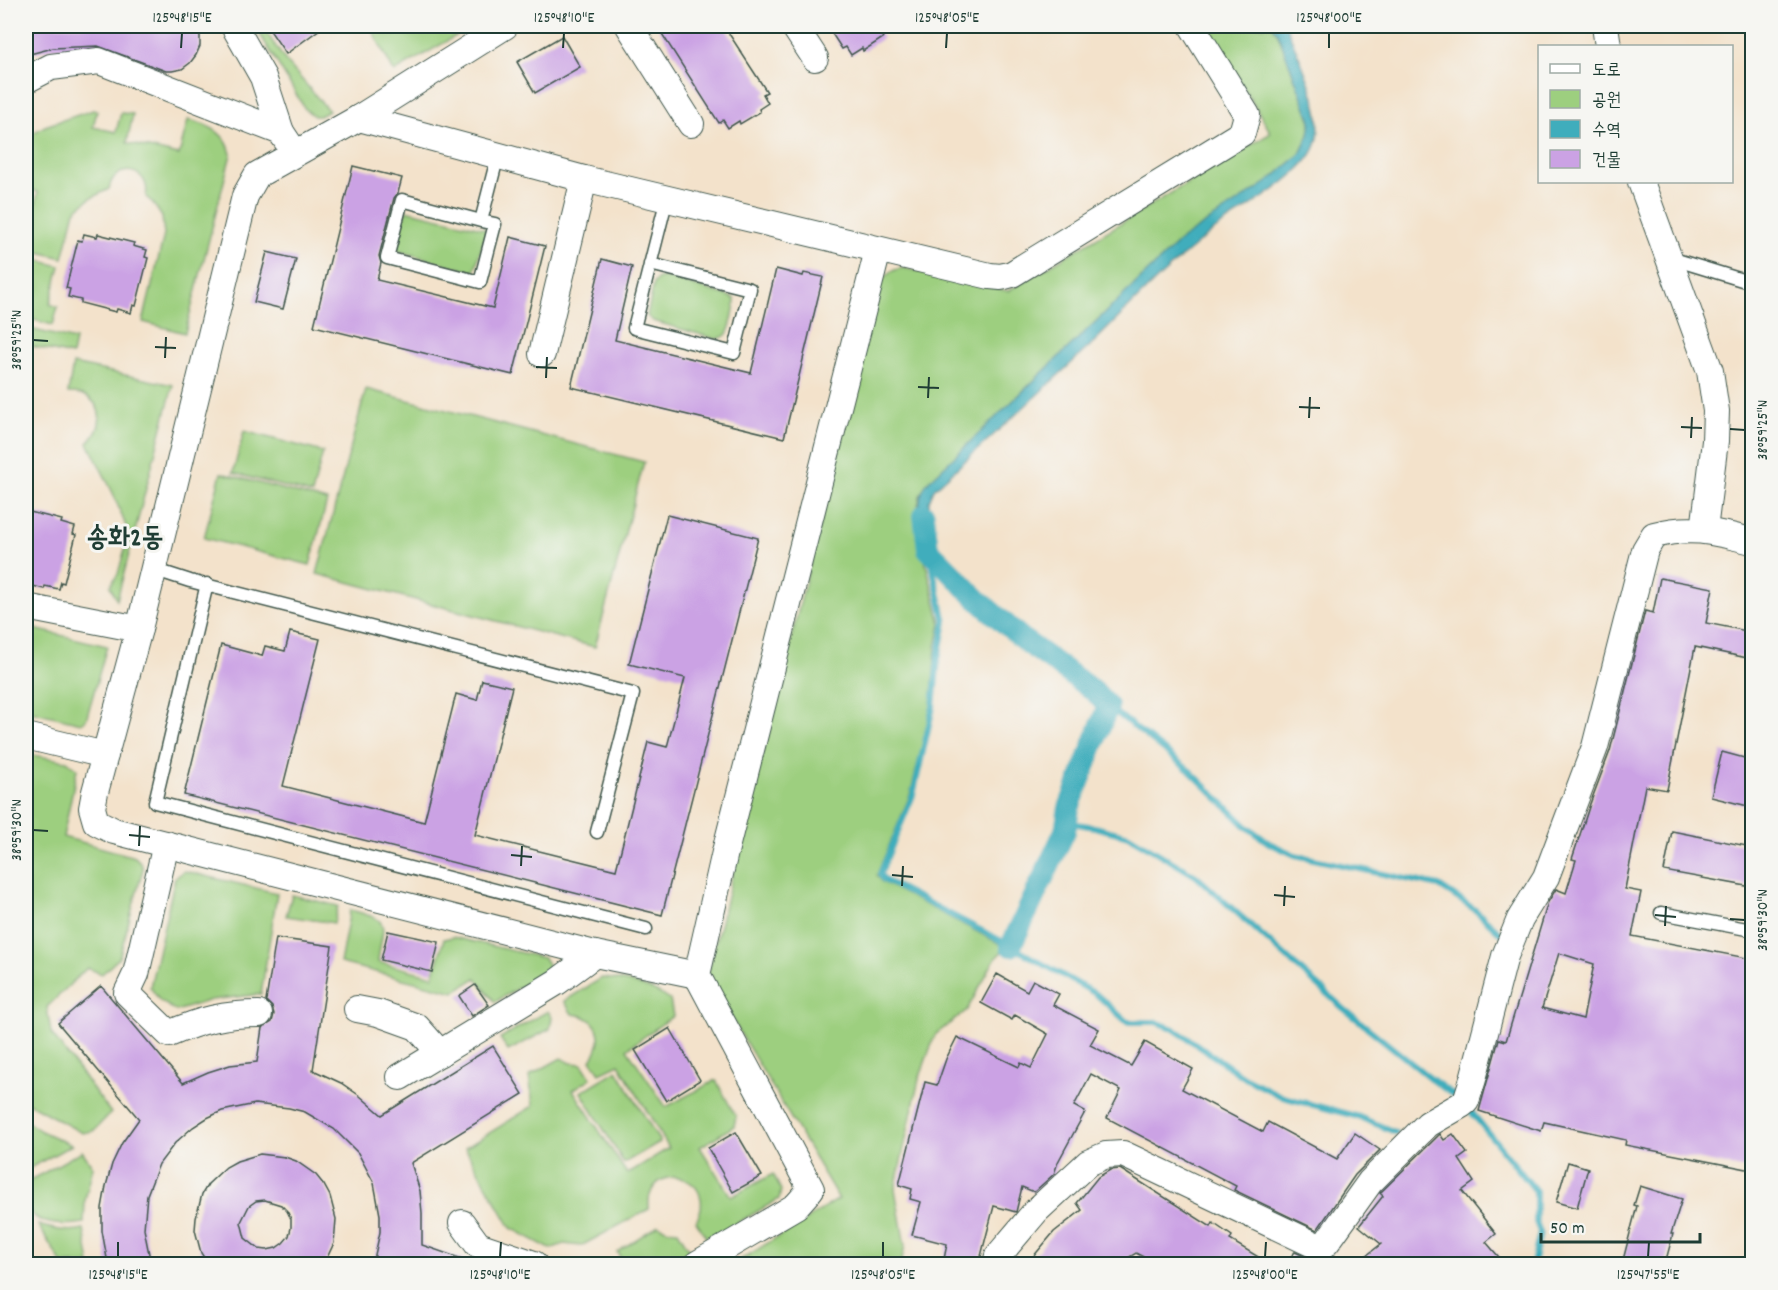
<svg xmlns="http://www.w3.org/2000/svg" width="1778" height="1290" viewBox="0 0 1778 1290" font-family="Dekko,'Poor Story',sans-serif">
<rect width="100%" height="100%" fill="#f6f6f2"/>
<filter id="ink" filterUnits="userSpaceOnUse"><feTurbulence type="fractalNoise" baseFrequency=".0167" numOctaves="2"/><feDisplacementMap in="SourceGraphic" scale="12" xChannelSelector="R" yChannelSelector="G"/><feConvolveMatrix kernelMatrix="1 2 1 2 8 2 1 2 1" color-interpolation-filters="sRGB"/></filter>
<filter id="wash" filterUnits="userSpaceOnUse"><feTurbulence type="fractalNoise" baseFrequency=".008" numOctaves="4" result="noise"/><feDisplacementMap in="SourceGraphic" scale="24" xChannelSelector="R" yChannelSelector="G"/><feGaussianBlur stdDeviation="1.35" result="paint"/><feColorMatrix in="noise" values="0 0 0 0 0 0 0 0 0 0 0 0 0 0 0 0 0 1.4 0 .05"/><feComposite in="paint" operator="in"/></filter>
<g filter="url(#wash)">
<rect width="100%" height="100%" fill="#f3e2cb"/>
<g fill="#9dcf7f" stroke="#5e865a" stroke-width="1.5">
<path d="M255,26H262L285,60L329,111L320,116H314L305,109Z"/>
<path d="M370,26H473L394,72Z"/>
<path d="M1207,26H1273L1278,34L1311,121L1309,135L1300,154L1269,181L1182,239L1002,412L920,495L918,505L925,560L941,624L936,646L931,707L920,755L910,795L877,875L882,882L1006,947L995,959L967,1010L935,1035L919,1079L895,1189L905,1246L901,1264H734L839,1199L708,979V973L880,283C887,274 892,269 904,268L1008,291L1271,133Z"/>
<path d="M93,110L97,111L93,127L116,132L121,113L133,114L127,143L179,155L188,120C208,124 227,133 231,154L185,333L143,322L164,235L162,217L153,203L146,197C152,168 114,161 109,189L89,199L75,211L63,258L26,249L38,192L26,188V137L45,126Z"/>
<path d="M406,210L486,229L485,237L474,272L395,250Z"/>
<path d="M26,257L60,266L50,304L58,307L53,325L26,318Z"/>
<path d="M665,277L729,296L735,299C735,306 731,330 726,335C723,338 720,338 716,339L653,321L647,316L654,283L658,278Z"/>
<path d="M26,328L75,340L72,355L26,345Z"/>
<path d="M73,364L173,385L117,600L110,586L118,574L129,534L113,493L88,443C110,422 99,391 68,393Z"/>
<path d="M366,389L644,462L595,647L317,574Z"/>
<path d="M244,431L323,452L312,494L233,473Z"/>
<path d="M221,473L327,501L310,565L204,538Z"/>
<path d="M26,627L107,646L86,720L81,723L26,710Z"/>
<path d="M26,754L67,761L77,769L63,837L135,857L141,863L143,869L119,958L102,974L87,968L47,1007L51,1033L111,1113L93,1131L82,1133L26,1102Z"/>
<path d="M184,871L277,893L261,994L211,1000L176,1011L160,1001L150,987L175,878Z"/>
<path d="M292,895L338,906L334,923L286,916Z"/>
<path d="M350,910C395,921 382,923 378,962L433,976L444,939L453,937L544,958L548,964V970L495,1002L476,978L454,992L340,963Z"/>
<path d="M602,978C626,980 650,986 670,1000L673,1016L627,1049L666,1107L716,1080L736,1117L734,1126L700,1147L731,1197L773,1174L781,1190L779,1199L708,1240L696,1221C719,1181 661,1160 650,1195C648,1199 649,1205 649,1209L581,1246L564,1244L550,1249L511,1228L465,1148L533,1106L529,1076L561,1058L571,1063L582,1064L591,1078L573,1090L627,1174L669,1148L619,1064L600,1073L591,1060C606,1038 600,1017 572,1014L564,1001Z"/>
<path d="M548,1011L552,1018L550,1029L508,1051L500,1038Z"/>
<path d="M617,1070L660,1142L624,1163L581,1092Z"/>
<path d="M26,1121L41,1131L72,1145L26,1170Z"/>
<path d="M82,1151L93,1167L85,1200L84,1223C65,1226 31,1227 26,1202C24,1197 25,1189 26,1183Z"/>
<path d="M38,1225C54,1229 68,1233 84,1229L90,1264H62Z"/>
<path d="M658,1225L668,1230L678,1231L690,1251L668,1264H624L617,1252Z"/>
</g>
<path fill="#3fadbc" stroke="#2f7578" stroke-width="1.5" d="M1273,26H1285L1287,28C1299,59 1328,113 1316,145C1306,174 1248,207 1223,224C1175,258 1134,303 1092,344C1040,393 987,441 934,489L929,501L931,544L924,547C921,523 914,505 926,484L1182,239L1269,181L1300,154L1309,135L1311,121L1278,34Z"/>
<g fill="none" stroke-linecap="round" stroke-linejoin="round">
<g stroke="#3fadbc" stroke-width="6">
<path d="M928,549L945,622L938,658L933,707L913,795L880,874L884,880L1011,946L1096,994L1127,1022H1156L1174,1029L1247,1079L1283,1097L1359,1117L1395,1132"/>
<path d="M1108,706L1190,771L1246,826L1269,843L1295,855L1439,886L1474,909L1505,937"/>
<path d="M1067,822L1094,827L1129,836L1196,876L1343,1008L1430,1078L1459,1099"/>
<path d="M1468,1108L1536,1191V1222L1540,1232L1533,1264"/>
</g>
<path stroke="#3fadbc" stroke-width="22" d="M924,515L928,549L941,562L978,600L1025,641L1095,692L1108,706L1069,808L1065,831L1011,946"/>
</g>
<g id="blocks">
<g fill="#cba2e4" fill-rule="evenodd">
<path d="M26,26H197L200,36V46L196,55L190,63L182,69L172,71H166L98,46L53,48L26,55Z"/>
<path d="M267,26H324L286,54Z"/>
<path d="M657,26H724L767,92L763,94L768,103L759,109L760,112L740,124L739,121L728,128L723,120L719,123Z"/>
<path d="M827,26H876L883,38L863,51L862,48L851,55L846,47L842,49Z"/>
<path d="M562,36L580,67L535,93L517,62Z"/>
<path d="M353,166L402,178L398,193L394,198L379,256L381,263L377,280L493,308L510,237L545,246L513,375L314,326Z"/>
<path d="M84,234L97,237L98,234L134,243L133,246L147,250L145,257L148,258L136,306L133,305L131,313L117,309L116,312L81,303V300L68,297L70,289L66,288L78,240L82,241Z"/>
<path d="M267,252L296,259L283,309L254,302Z"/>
<path d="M602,259L632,267L615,340L751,373L776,269L803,276L804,273L823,277L784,438L571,387Z"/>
<path d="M26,511L62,520L61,523L75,527L73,534L76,535L64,583L61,582L59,589L45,586L44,589L26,584Z"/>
<path d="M667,515L758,538L662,915L184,795L221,645L262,656L265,646L285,651L290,632L320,639L283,786L424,822L456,694L477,700L482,680L512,687L475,835L616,870L648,742L667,747L685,678L629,664Z"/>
<path d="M1660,578L1713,588L1706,623L1752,632V659L1695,647L1667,790L1645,786L1625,889L1641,892L1632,936L1752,959V1170L1625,1145L1626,1140L1544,1122L1541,1131L1479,1111L1499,1039L1506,1041L1548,902L1556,889L1566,893L1576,860L1572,859L1590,804L1610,751L1645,611L1653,613ZM1559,953L1594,964L1583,1019L1542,1008Z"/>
<path d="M1722,752L1752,760V807L1711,797Z"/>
<path d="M1672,831L1752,847V887L1664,871Z"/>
<path d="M388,931L439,942L432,972L381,960Z"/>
<path d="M276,938L332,946L313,1070L341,1083L360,1096L382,1115L493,1046L523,1094L411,1163L420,1191L422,1213V1245L471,1262V1264H373L380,1232V1215L374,1183L358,1153L334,1129L305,1112L289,1108L255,1104L222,1111L207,1118L193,1127L175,1143L159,1164L147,1195L144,1229L151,1264H108L102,1231V1208L106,1186L112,1164L122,1143L139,1119L58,1023L101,986L183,1083L208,1072L230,1065L257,1062L262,1028L272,1022L274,1014L272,1007L266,1001Z"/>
<path d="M997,974L1027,991L1033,980L1059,994L1053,1005L1099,1029L1090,1045L1131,1066L1145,1042L1193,1069L1182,1089L1263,1132L1268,1122L1337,1159L1355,1133L1380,1150L1355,1175L1317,1230L1234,1190L1236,1186L1107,1118L1121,1090L1091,1074L1074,1106L1085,1112L1058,1162L1054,1174L1034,1192L1022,1187L1016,1212L994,1206L979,1264H943L947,1244L912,1235L921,1202L910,1199L912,1189L899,1185L925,1082L937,1085L946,1059L957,1037L1019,1067L1021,1063L1031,1068L1048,1034L1015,1015L1012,1020L981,1003Z"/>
<path d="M475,985L489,1005L472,1016L459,996Z"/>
<path d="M670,1028L700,1080L666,1101L635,1050Z"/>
<path d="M736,1132L762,1176L733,1192L708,1148Z"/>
<path d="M1440,1134L1444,1140L1453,1134L1467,1153L1459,1159L1474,1182L1462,1191L1496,1234L1486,1242L1505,1264H1356L1381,1244L1359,1226L1383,1196L1380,1193L1381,1192Z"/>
<path d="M260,1154L285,1157L296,1161L316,1175L324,1185L330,1196L336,1219L334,1243L324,1264H208L201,1253L195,1230L196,1218L202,1194L208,1184L226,1167L237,1161ZM265,1200L281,1205L287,1211L291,1219V1228L289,1236L283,1243L276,1248L267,1250L259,1249L245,1238L241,1222L249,1206L256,1201Z"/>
<path d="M1568,1162L1588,1168L1577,1208L1556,1202Z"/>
<path d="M1120,1169L1211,1227L1213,1223L1232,1236L1230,1240L1270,1264H1157L1136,1253L1118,1264H1027L1054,1232L1082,1210L1077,1203L1098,1177L1110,1170Z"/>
<path d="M1640,1186L1682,1199L1671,1234H1673L1665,1264H1622L1637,1206L1634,1205Z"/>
<path d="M1295,1252L1311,1259L1309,1264H1284Z"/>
</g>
</g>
</g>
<g filter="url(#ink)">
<use href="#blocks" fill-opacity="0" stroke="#3f564b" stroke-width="1.5"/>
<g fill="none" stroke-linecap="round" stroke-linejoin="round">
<g stroke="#3f564b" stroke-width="15">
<g id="lane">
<path d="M481,221L402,200L387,258L480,282L495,224L481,221L498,155"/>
<path d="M1670,258L1752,283"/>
<path d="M650,264L750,289L734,353L634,328L667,198"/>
<path d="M153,569L190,581L633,694L597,832"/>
<path d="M207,584L155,802L646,929"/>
<path d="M1661,913L1752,930"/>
</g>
</g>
<g stroke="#3f564b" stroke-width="28">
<g id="street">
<path d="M234,26L263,77L281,132"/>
<path d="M629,26L691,124"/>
<path d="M794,26L815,58"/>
<path d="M1605,26L1608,46"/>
<path d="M26,80L51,67L99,61L281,132L295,153"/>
<path d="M359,118L505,26"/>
<path d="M1641,182L1710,371L1716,411L1715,441L1704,530"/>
<path d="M542,354L584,179"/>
<path d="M26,607L139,629"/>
<path d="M26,736L105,755"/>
<path d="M166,844L136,974L127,993L169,1034C200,1020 225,1014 259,1014"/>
<path d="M697,975L595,954L114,831L96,822L92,808L95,792L139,629L245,196L257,175L359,118L584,179L990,276L1001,277L1012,274L1242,133L1247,115L1192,26"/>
<path d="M357,1009L378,1013L417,1027L440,1053"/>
<path d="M400,1077L557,982L595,954"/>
<path d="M462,1223L478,1245L534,1264"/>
<path d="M697,1264L796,1206L811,1189L697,975L725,852L878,250"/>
<path d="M996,1264L998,1256L1036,1211L1088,1163L1106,1155L1123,1154L1315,1245L1323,1246L1327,1242L1370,1182L1428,1124L1461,1105L1466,1101L1473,1079L1505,956L1520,919L1546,877L1595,747L1645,550L1654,535C1692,525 1715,532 1752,541"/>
</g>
</g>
<use href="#lane" stroke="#fff" stroke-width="12"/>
<use href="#street" stroke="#fff" stroke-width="26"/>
</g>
</g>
<path fill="none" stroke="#1f3d34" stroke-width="2" d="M181,48L182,33M563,48L564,33M946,48L947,33M1329,48V33M33,340L48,341M155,347L176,348M165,358L166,337M536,367L557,368M546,378L547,357M918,387L939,388M928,398L929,377M1299,407L1320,408M1309,418L1310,397M1681,427L1702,428M1730,429L1745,430M1691,438L1692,417M33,830L48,831M129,835L150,837M139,846L140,826M511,855L532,857M521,866L522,846M892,875L913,877M902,886L903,866M1274,895L1295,897M1284,906L1285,886M1655,915L1676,917M1730,919L1745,920M1665,926L1666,906M118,1257V1242M500,1257L501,1242M883,1257V1242M1265,1257L1266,1242M1648,1257L1649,1242"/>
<g text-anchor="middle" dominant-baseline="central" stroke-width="6" stroke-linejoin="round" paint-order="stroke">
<g font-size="27" font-weight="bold" fill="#1f3d34" stroke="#f6f6f2">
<text x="125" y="539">송화2동</text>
</g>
</g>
<rect width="1778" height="1290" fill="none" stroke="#f6f6f2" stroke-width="66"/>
<rect x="1538" y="45" width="195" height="138" fill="#f6f6f2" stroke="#a0aca6" stroke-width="1.5"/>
<rect x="1550" y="64" width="30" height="9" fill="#ffffff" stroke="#a0aca6" stroke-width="1.5"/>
<text x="1592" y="75" font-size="18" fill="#1f3d34">도로</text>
<rect x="1550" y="90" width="30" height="18" fill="#9dcf7f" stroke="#a0aca6" stroke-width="1.5"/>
<text x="1592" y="105" font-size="18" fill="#1f3d34">공원</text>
<rect x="1550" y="120" width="30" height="18" fill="#3fadbc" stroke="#a0aca6" stroke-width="1.5"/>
<text x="1592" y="135" font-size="18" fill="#1f3d34">수역</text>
<rect x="1550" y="150" width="30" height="18" fill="#cba2e4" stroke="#a0aca6" stroke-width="1.5"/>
<text x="1592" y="165" font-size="18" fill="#1f3d34">건물</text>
<path d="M1541 1233v9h159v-9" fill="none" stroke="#1f3d34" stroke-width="3"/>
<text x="1550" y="1233" font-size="18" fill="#1f3d34" stroke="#f6f6f2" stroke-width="4.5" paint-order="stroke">50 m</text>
<rect x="33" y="33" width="1712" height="1224" fill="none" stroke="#1f3d34" stroke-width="2"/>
<g font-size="15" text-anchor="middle" fill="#1f3d34">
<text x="182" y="22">125°48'15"E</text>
<text x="564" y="22">125°48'10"E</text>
<text x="947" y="22">125°48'05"E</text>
<text x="1329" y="22">125°48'00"E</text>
<text transform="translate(16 340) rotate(-90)" y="5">38°59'25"N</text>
<text transform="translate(1762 430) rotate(-90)" y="5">38°59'25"N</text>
<text transform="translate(16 830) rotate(-90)" y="5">38°59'30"N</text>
<text transform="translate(1762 920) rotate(-90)" y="5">38°59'30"N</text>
<text x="118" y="1279">125°48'15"E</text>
<text x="500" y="1279">125°48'10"E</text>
<text x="883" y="1279">125°48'05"E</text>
<text x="1265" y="1279">125°48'00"E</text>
<text x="1648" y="1279">125°47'55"E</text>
</g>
</svg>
